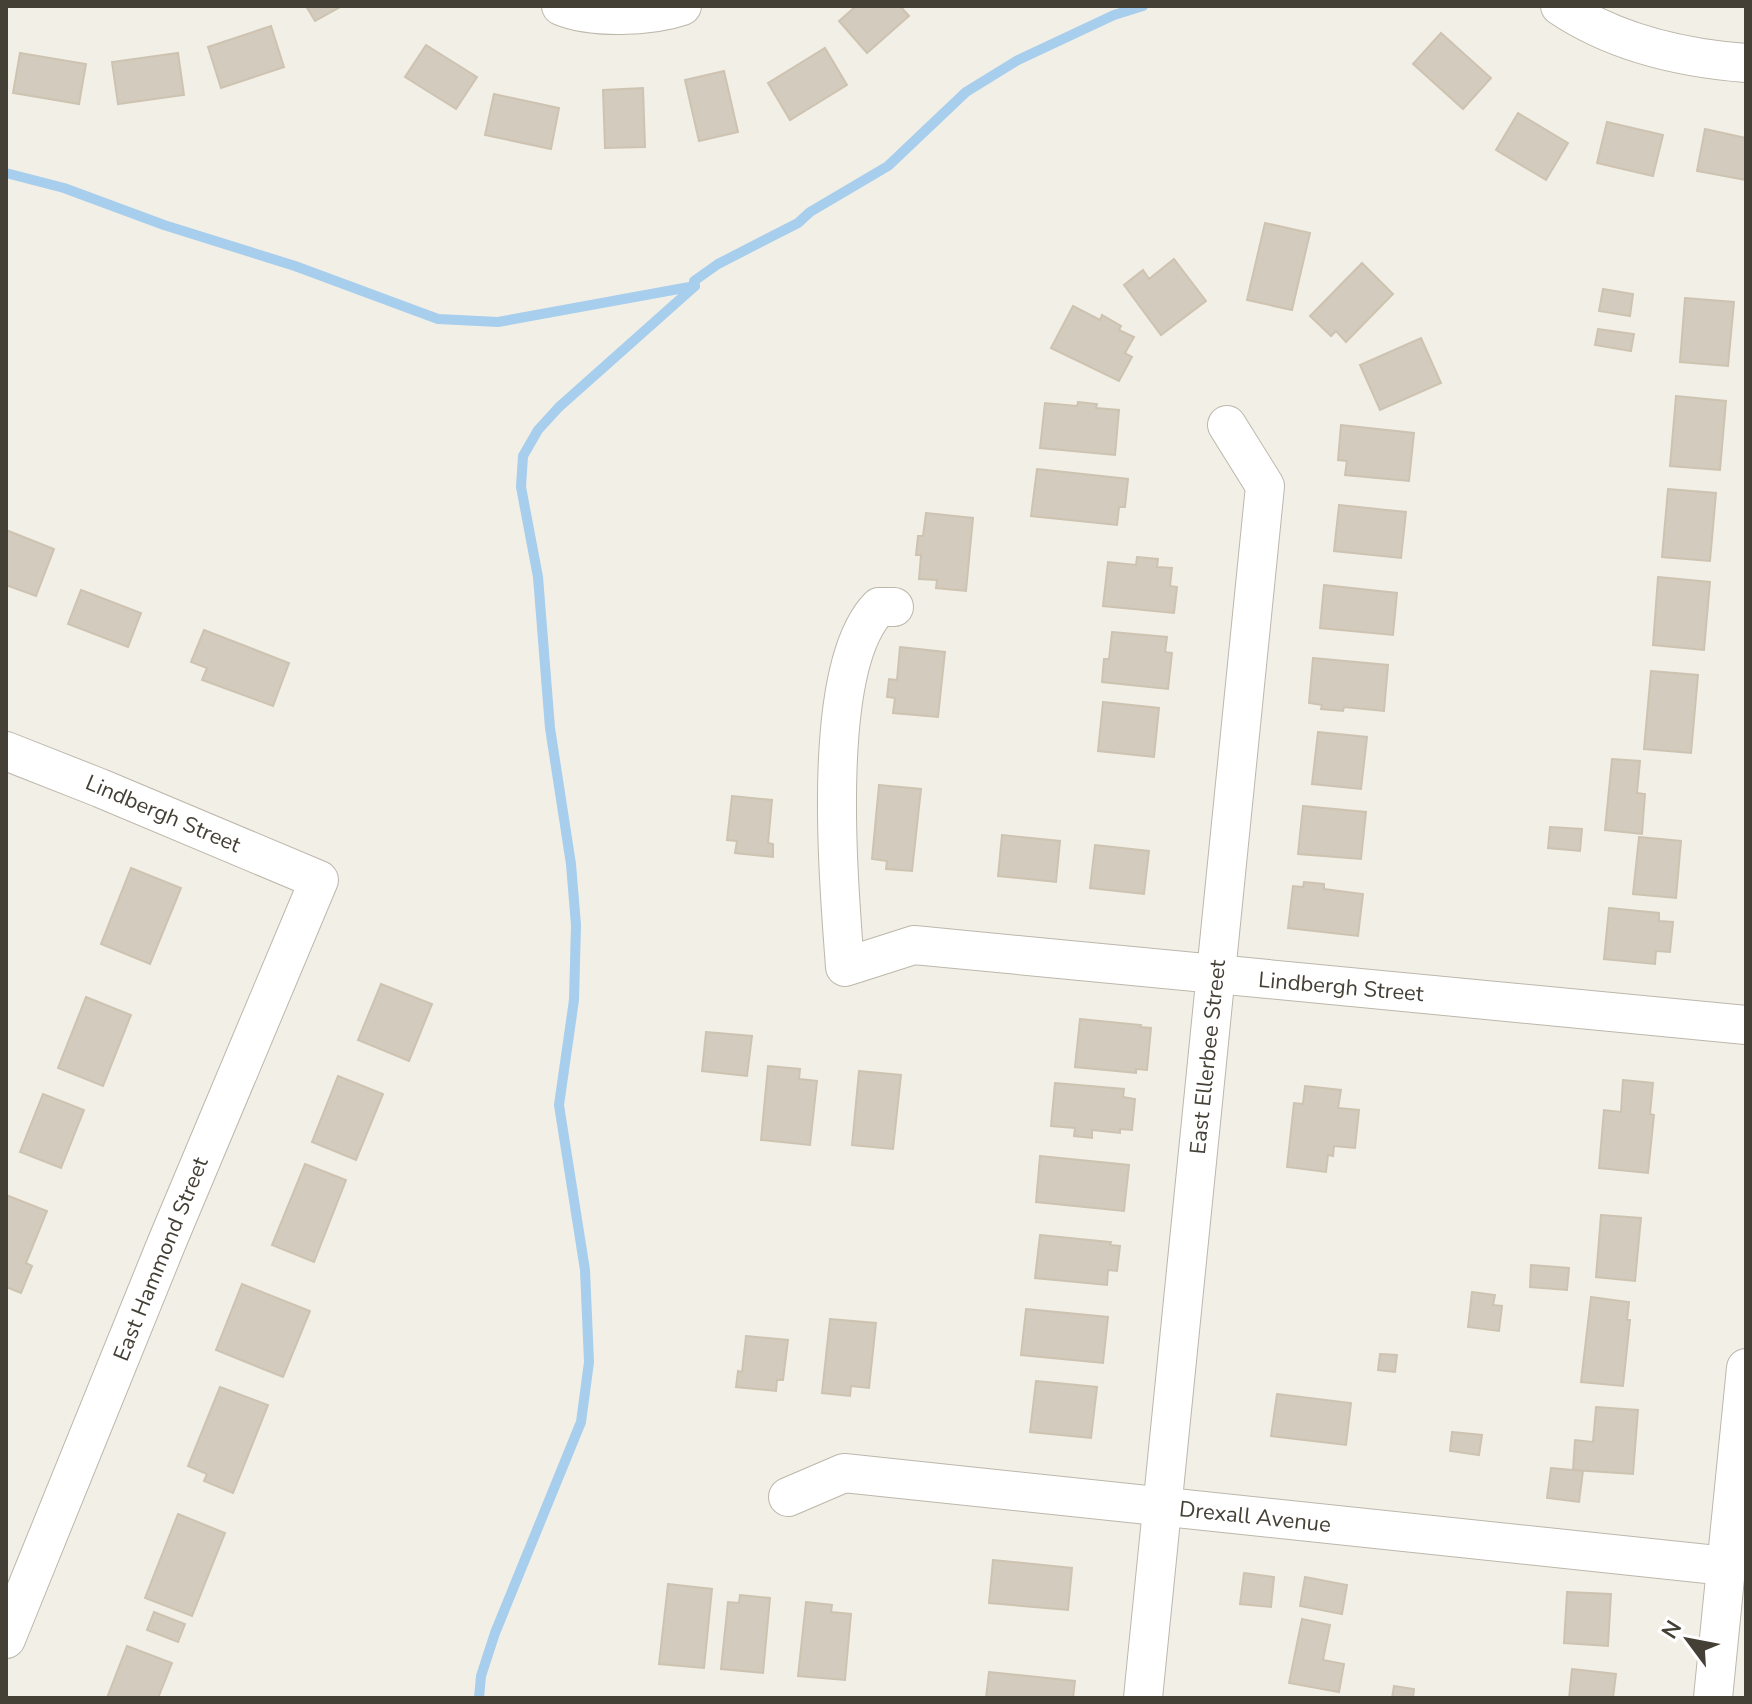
<svg xmlns="http://www.w3.org/2000/svg" width="1752" height="1704" viewBox="0 0 1752 1704" font-family="'Nunito Sans',sans-serif">
<rect width="100%" height="100%" fill="#f2efe7"/>
<g fill="none" stroke-linecap="round" stroke-linejoin="round">
<g stroke="#a7ceec" stroke-width="10">
<path d="M6,173L64,188L164,225L295,266L438,319L498,322L695,286L694,281L718,264L798,223L810,212L888,166L966,92L1018,60L1114,15L1143,6"/>
<path d="M479,1698L481,1676L495,1633L581,1422L589,1362L585,1270L559,1105L574,1000L576,925L571,864L550,728L538,577L521,487L523,456L538,430L559,407L695,286"/>
</g>
</g>
<g fill="#d3cbbd" stroke="#cec3b1" stroke-width="2">
<path d="M306,6H342L315,21Z"/>
<path d="M856,6H900L909,16L867,53L839,21Z"/>
<path d="M271,26L284,67L221,88L208,47Z"/>
<path d="M1441,33L1491,78L1463,109L1413,64Z"/>
<path d="M426,45L477,77L456,109L405,77Z"/>
<path d="M825,48L847,85L790,120L768,83Z"/>
<path d="M20,53L86,64L79,104L13,93Z"/>
<path d="M178,53L184,95L118,104L112,62Z"/>
<path d="M724,71L738,132L699,141L685,80Z"/>
<path d="M643,88L645,147L605,148L603,90Z"/>
<path d="M494,94L559,108L551,149L485,135Z"/>
<path d="M1518,113L1568,143L1546,180L1496,150Z"/>
<path d="M1607,122L1663,135L1653,176L1597,163Z"/>
<path d="M1705,129L1746,138V180L1697,171Z"/>
<path d="M1265,223L1310,233L1292,310L1247,300Z"/>
<path d="M1174,259L1206,301L1161,335L1124,285L1143,270L1149,279Z"/>
<path d="M1362,263L1393,294L1346,342L1336,331L1331,336L1310,316Z"/>
<path d="M1603,289L1633,294L1630,316L1599,311Z"/>
<path d="M1685,298L1734,302L1728,366L1680,362Z"/>
<path d="M1073,306L1100,320L1102,315L1121,326L1119,330L1134,337L1125,353L1132,357L1119,381L1051,348Z"/>
<path d="M1598,329L1634,334L1631,351L1595,345Z"/>
<path d="M1421,338L1441,383L1380,410L1360,365Z"/>
<path d="M1676,396L1726,401L1720,470L1670,466Z"/>
<path d="M1078,402L1097,404L1096,408L1119,410L1115,455L1040,448L1045,403L1077,406Z"/>
<path d="M1341,425L1414,433L1409,481L1345,475L1347,461L1338,460Z"/>
<path d="M1037,469L1128,479L1125,507H1119L1117,525L1031,516Z"/>
<path d="M1668,489L1716,493L1710,561L1662,557Z"/>
<path d="M1339,505L1406,512L1401,558L1334,551Z"/>
<path d="M926,513L973,518L966,591L936,588L937,580L919,579L921,555H916L918,536H923Z"/>
<path d="M6,530L54,549L36,596L6,585Z"/>
<path d="M1137,557L1158,559L1157,567L1172,568L1170,586L1177,587L1174,613L1103,606L1108,562L1136,565Z"/>
<path d="M1658,577L1710,582L1704,650L1653,645Z"/>
<path d="M1324,585L1397,593L1393,635L1320,628Z"/>
<path d="M81,590L141,613L128,647L68,624Z"/>
<path d="M204,630L289,663L273,706L202,680L207,668L191,662Z"/>
<path d="M1112,632L1167,637L1165,652L1172,653L1168,689L1102,682L1104,659H1109Z"/>
<path d="M900,647L945,652L938,717L893,713L895,698L887,697L889,679L897,680Z"/>
<path d="M1313,658L1388,665L1384,711L1344,707L1343,711L1321,709L1322,705L1309,703Z"/>
<path d="M1651,671L1698,675L1691,753L1644,749Z"/>
<path d="M1103,702L1159,708L1154,757L1098,751Z"/>
<path d="M1318,732L1367,737L1361,789L1312,784Z"/>
<path d="M1612,759L1640,761L1637,793L1645,794L1642,834L1605,830Z"/>
<path d="M879,785L921,789L912,871L886,869L887,861L872,859Z"/>
<path d="M732,796L772,800L768,843L773,844V857L735,853L737,841L727,840Z"/>
<path d="M1303,806L1366,812L1361,859L1298,854Z"/>
<path d="M1550,827L1582,829L1580,851L1548,848Z"/>
<path d="M1002,835L1060,841L1056,882L998,876Z"/>
<path d="M1639,837L1681,841L1676,898L1633,894Z"/>
<path d="M1095,845L1149,851L1144,894L1090,888Z"/>
<path d="M131,868L181,888L150,964L101,944Z"/>
<path d="M1304,882L1324,884V889L1363,894L1358,936L1288,928L1293,886L1303,887Z"/>
<path d="M1609,908L1659,913V921L1673,922L1670,952L1656,951L1655,964L1604,959Z"/>
<path d="M381,984L432,1004L409,1061L358,1040Z"/>
<path d="M86,997L131,1015L103,1086L58,1068Z"/>
<path d="M1080,1019L1141,1025L1140,1027L1151,1028L1147,1070L1136,1069V1073L1075,1067Z"/>
<path d="M706,1032L752,1036L747,1076L702,1071Z"/>
<path d="M768,1066L800,1069L799,1079L817,1081L810,1145L761,1140Z"/>
<path d="M859,1071L901,1075L893,1149L852,1145Z"/>
<path d="M338,1076L383,1094L356,1160L312,1142Z"/>
<path d="M1623,1080L1653,1083L1650,1114L1654,1115L1648,1173L1599,1168L1604,1110L1621,1112Z"/>
<path d="M1055,1083L1124,1089L1123,1097L1135,1099L1132,1130L1120,1129V1133L1092,1130V1138L1074,1136L1075,1128L1051,1126Z"/>
<path d="M1305,1086L1341,1090L1338,1108L1359,1110L1355,1148L1334,1146L1333,1156L1328,1155L1326,1172L1287,1167L1294,1103L1303,1104Z"/>
<path d="M43,1094L84,1110L61,1168L20,1152Z"/>
<path d="M1040,1156L1129,1165L1124,1211L1036,1202Z"/>
<path d="M305,1164L346,1180L314,1262L272,1245Z"/>
<path d="M6,1195L47,1211L26,1263L32,1266L21,1293L6,1287Z"/>
<path d="M1601,1215L1641,1218L1635,1281L1596,1277Z"/>
<path d="M1040,1235L1111,1242L1110,1245L1120,1246L1117,1271L1108,1270L1107,1285L1035,1278Z"/>
<path d="M1531,1265L1569,1268L1567,1290L1530,1287Z"/>
<path d="M242,1284L310,1311L283,1377L216,1350Z"/>
<path d="M1472,1292L1495,1295L1493,1305L1502,1306L1499,1331L1468,1327Z"/>
<path d="M1591,1297L1629,1302L1627,1320H1630L1623,1386L1581,1382Z"/>
<path d="M1026,1309L1108,1317L1103,1363L1021,1355Z"/>
<path d="M830,1319L876,1323L869,1388L851,1386L850,1396L822,1393Z"/>
<path d="M746,1336L788,1340L783,1380H777L776,1391L736,1387L738,1371L742,1372Z"/>
<path d="M1380,1354L1397,1355L1395,1372L1378,1370Z"/>
<path d="M1036,1381L1097,1387L1091,1438L1030,1432Z"/>
<path d="M220,1387L268,1405L233,1493L204,1481L207,1474L188,1466Z"/>
<path d="M1277,1394L1351,1403L1346,1445L1271,1436Z"/>
<path d="M1596,1407L1638,1410L1633,1474L1573,1470L1575,1440L1593,1442Z"/>
<path d="M1452,1432L1482,1435L1479,1455L1450,1451Z"/>
<path d="M1551,1468L1583,1471L1579,1502L1547,1498Z"/>
<path d="M178,1514L225,1533L192,1616L145,1598Z"/>
<path d="M993,1560L1072,1568L1068,1610L989,1603Z"/>
<path d="M1244,1573L1274,1577L1271,1607L1240,1604Z"/>
<path d="M1305,1577L1347,1585L1342,1614L1300,1606Z"/>
<path d="M668,1584L712,1589L704,1668L659,1664Z"/>
<path d="M1567,1592L1611,1594L1608,1646L1564,1643Z"/>
<path d="M740,1595L770,1598L763,1673L721,1669L728,1602L739,1603Z"/>
<path d="M806,1602L832,1605L831,1612L851,1614L845,1680L798,1676Z"/>
<path d="M154,1612L185,1624L178,1642L147,1630Z"/>
<path d="M1302,1619L1330,1625L1323,1660L1344,1664L1339,1692L1289,1683Z"/>
<path d="M127,1646L172,1663L158,1698H107Z"/>
<path d="M1572,1669L1616,1674L1613,1698H1569Z"/>
<path d="M989,1672L1075,1681L1073,1698H986Z"/>
<path d="M1394,1686L1414,1689L1413,1698H1392Z"/>
</g>
<g fill="none" stroke-linecap="round" stroke-linejoin="round">
<g stroke="#bdb7aa" stroke-width="40">
<g id="minor">
<path d="M561,6C592,19 650,17 682,6"/>
<path d="M1560,6C1615,43 1680,58 1746,63"/>
<path d="M894,607H879C819,668 839,883 845,967L914,945L1746,1025"/>
<path d="M6,751L100,788L319,880L167,1242L6,1639"/>
<path d="M788,1497L844,1473L1726,1566"/>
<path d="M1143,1698L1265,486L1227,425"/>
<path d="M1713,1698L1746,1368"/>
</g>
</g>
<use href="#minor" stroke="#fff" stroke-width="38"/>
</g>
<g text-anchor="middle" dominant-baseline="central" stroke-width="6" stroke-linejoin="round" paint-order="stroke">
<g font-size="22" fill="#454036" stroke="#fff">
<text transform="translate(163 814) rotate(23)">Lindbergh Street</text>
<text transform="translate(1341 987) rotate(5)">Lindbergh Street</text>
<text transform="translate(1208 1057) rotate(-84)">East Ellerbee Street</text>
<text transform="translate(161 1259) rotate(-68)">East Hammond Street</text>
<text transform="translate(1255 1517) rotate(6)">Drexall Avenue</text>
</g>
</g>
<rect width="1752" height="1704" fill="none" stroke="#454036" stroke-width="16"/>
<g transform="translate(1688 1640) rotate(302)" stroke="#ffffff" stroke-width="6" paint-order="stroke">
<path d="M0-6L14 30L0 20L-14 30Z" fill="#454036"/>
<text y="-12" font-size="22" font-weight="bold" text-anchor="middle" fill="#454036">N</text>
</g>
</svg>
